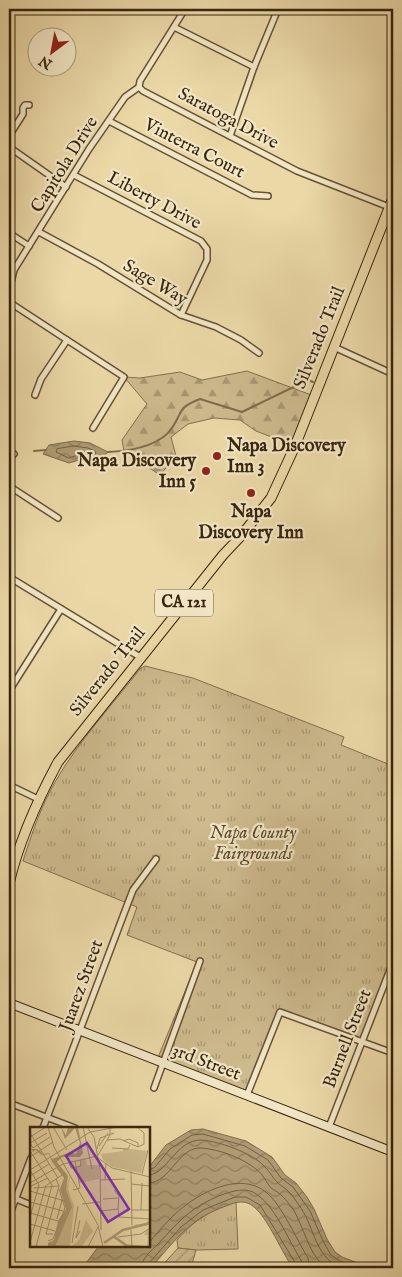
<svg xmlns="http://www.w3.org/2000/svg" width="402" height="1277" viewBox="0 0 402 1277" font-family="'IM FELL English',serif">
<defs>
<pattern id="grass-tufts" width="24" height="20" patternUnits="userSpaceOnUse" patternTransform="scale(1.25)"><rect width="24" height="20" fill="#cdba8d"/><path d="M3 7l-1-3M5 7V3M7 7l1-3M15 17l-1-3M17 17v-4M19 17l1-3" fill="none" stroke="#a79772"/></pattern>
<pattern id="forest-firs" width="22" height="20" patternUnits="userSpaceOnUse" patternTransform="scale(1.25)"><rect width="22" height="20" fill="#cdba8d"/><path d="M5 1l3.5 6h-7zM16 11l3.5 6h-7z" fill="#a79772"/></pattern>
<pattern id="garden-furrows" width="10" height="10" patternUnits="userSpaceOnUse" patternTransform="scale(1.25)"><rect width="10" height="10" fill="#cdba8d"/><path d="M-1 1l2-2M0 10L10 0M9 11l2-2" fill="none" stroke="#a79772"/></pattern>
<pattern id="water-waves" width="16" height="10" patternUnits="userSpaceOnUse" patternTransform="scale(1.25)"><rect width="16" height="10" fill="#ae9b73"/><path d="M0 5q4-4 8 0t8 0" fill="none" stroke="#8f7e5d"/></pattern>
</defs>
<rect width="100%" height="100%" fill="#ebd8a7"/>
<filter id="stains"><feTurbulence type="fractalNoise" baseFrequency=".004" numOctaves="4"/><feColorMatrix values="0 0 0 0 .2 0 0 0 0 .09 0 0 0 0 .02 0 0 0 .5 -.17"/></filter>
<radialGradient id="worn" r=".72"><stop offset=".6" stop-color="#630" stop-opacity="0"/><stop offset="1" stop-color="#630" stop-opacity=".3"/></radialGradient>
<g fill="url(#grass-tufts)" stroke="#82704e">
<path d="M145,666L193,678L344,737L341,745L393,766V962L361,1042L280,1012L247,1095L157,1060L197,962L127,935L137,907L23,861C31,836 41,806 55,782C78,742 112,705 141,668Z"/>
<path d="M236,1202L238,1249L196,1250L178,1248L177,1240C196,1218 210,1211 236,1202Z"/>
</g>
<path fill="url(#forest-firs)" stroke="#82704e" d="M247,371L314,396L295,446L256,431L240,420L214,418L188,424L171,437L176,456L160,475L124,451L122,440L147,404L124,377L140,378L180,372L202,380Z"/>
<path fill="url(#garden-furrows)" stroke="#82704e" d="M178,1248L196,1250L191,1268H160Z"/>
<g fill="url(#water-waves)" stroke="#7f6c4b">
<path d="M74,441L90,443L108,452L100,461L79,460L69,463L43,454L49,445Z"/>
<path d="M203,1129L246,1141L272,1157L285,1175L296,1183L307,1197L314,1209L327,1239L335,1252L342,1257L371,1268H293C282,1253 268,1218 254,1207C245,1199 236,1202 226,1206C191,1218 174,1241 151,1268H82L99,1246H149V1167L166,1145L191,1130Z"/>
</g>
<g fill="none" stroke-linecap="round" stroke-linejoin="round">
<g stroke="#736040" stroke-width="1">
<path d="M74,446L88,448L95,451L96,454L94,456L78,455L69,458L56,452L57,449Z"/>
<path d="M149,1169L154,1168L170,1149L192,1135L203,1134L245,1146L268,1160L281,1178L293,1187L310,1211L323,1241L331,1255L340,1261L357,1268"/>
<path d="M149,1175C167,1174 176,1140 201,1140C219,1141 252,1153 264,1166C269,1170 272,1177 276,1181C279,1185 284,1187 288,1191C294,1197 299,1205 304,1213C315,1233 317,1258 341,1268"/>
<path d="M149,1183C171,1182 178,1147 201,1148C219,1149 243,1158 257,1170C263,1174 266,1182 271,1188C275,1191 280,1193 283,1197C289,1203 295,1211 298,1219C306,1235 311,1257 326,1268"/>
<path d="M149,1243C156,1234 164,1225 172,1217C194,1195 239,1169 267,1193C281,1204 298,1242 308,1258L310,1268"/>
<path d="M141,1268C142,1258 151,1251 158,1244C180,1220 192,1206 224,1194C233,1191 244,1188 253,1192C275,1204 288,1240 301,1260L303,1268"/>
<path d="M147,1268L149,1263L181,1227L203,1210L235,1197H246L260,1205L296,1264L297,1268"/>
</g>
<g stroke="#7f6c4b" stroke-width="2">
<path d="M34,451L46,450"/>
<path d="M108,452C129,451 159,447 172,428C184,410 177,408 200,399L242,412L308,380L313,382"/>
</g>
<g stroke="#655234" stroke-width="8">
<g id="street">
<path d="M185,9L140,81L139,87L143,91L297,171L389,207"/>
<path d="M174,27L254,67"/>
<path d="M109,121L252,195L268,196"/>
<path d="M9,136L23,114V108L25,105H29"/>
<path d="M230,136L254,67L278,9"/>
<path d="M9,147L66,187"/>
<path d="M74,175L201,241L207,249V260L181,315"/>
<path d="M39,232L98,264L181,315L216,327L241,340L259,353"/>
<path d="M9,233L29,246"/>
<path d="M9,291L14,270L89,149L125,97L139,87"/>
<path d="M9,302L67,340L41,379L35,395"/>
<path d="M67,340L124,377L93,428"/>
<path d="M334,347L393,374"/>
<path d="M9,459L14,454"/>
<path d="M9,486L58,518"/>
<path d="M9,577L140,657"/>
<path d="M9,691L61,609"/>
<path d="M9,785L38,799"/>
<path d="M154,1088L200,961"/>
<path d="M247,1095L280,1012L393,1053"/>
<path d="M9,1103L75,1128"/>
<path d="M329,1127L393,962"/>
<path d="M43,1128L128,903L133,890L156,859"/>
<path d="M9,1196L31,1205"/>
<path d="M9,1216L31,1158"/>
</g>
</g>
<g stroke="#38250e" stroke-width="10">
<path id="secondary" d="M9,1003L393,1152"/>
</g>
<g stroke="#38250e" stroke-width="11">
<path id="primary" d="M9,884C19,840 37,801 58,762L223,555L241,536L271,498L295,446L393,198"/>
</g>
<use href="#street" stroke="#f2e6c6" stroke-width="5"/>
<use href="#secondary" stroke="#f2e6c6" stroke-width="8"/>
<use href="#primary" stroke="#ebd8a7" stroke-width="9"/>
</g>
<g fill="#8f2418" stroke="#f2e6c6" stroke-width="2">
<circle cx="217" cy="456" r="5"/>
<circle cx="206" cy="471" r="5"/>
<circle cx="251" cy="493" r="5"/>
</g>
<g text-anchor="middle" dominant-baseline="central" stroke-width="4.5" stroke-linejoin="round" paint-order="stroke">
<rect fill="#f2e6c6" stroke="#705f45" stroke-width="1" x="155" y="589.5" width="58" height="27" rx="4"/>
<g font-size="16" font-weight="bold" fill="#38250e">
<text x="184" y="603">CA 121</text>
</g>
<g font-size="18" fill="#38250e" stroke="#f2e6c6">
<text transform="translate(228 119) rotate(28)">Saratoga Drive</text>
<text transform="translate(194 149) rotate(27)">Vinterra Court</text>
<text transform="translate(65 165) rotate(-58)">Capitola Drive</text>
<text transform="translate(154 201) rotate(28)">Liberty Drive</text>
<text transform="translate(155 283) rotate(31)">Sage Way</text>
<text transform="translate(320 338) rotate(-68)">Silverado Trail</text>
<text transform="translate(108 672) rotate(-51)">Silverado Trail</text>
<text transform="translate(82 986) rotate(-70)">Juarez Street</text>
<text transform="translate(348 1039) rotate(-69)">Burnell Street</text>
<text transform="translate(206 1063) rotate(21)">3rd Street</text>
</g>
<g font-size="18" font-weight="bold" fill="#38250e" stroke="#f2e6c6" text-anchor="start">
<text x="227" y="446">Napa Discovery<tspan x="227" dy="21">Inn 3</tspan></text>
<text x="196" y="461" text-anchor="end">Napa Discovery<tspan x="196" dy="21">Inn 5</tspan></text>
<text x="251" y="512" text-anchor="middle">Napa<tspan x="251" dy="21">Discovery Inn</tspan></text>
</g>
<g font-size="18" font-style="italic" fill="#5d4a2e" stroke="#f2e6c6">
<text x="253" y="833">Napa County<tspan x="253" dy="21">Fairgrounds</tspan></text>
</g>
</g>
<g transform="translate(30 1127)">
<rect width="120" height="120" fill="#ebd8a7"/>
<path d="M56,32L57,38H69V52L49,56L46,40L51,38L50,33Z" fill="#cdba8d"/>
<path d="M120,92V97L116,99L105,100L101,103H94L85,109L97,117L117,119L118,108H114L117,103L120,104V120L96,119L82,110L73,116L92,102H101L106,97L114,98Z" fill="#cdba8d"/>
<path d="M40,48L38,62L44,79L40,120H28L36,119L26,117L41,83L36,63ZM56,93L63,104L52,119L57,120H41L49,113Z" fill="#cdba8d"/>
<path d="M93,21L117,24L111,46L82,40L73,33L71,27L93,24Z" fill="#cdba8d"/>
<path d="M31,0L36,8L38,0H48L53,26L50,30H32L27,35L38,49L36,63L42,80L26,118L40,119L18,120V116L16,117L24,113L28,94L36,82L30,62L34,51L22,35L19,27L12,28L9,26L6,23L3,25L1,22H7L13,27L19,26L22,32L40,25L46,27L50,16L45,1L35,12Z" fill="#ae9b73"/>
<path fill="none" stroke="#ae9b73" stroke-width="2.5" d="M83,109L97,119L110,120M74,116L93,103L120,96"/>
<path fill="none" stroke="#a3906a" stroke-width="1" d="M18,0L24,20L68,98L73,120M23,0L37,23M53,0L62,42M57,0L64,10L70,42L71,103M107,0L114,6V17M60,5L88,0M0,6L28,51M0,10L16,0M77,13L90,12L108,20L114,17M93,14L99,12L108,16V20M0,16L3,21L20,10M0,16L17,6M69,19L78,6M82,21L98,22L100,18M67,22L70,11L84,6M0,24L22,58L6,120M68,28L80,8V0M0,30L23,15M68,31L82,41L120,50M39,36L41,41L51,39L50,33M0,43L9,58L0,90M0,43L60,5M101,44L102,98M112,47L118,23M0,49L19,37M75,52L76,36M70,53L95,52M0,56L33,37L67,29M101,57L120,59M17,58L32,48M1,59L0,64L35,74M1,59L18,51M4,61L29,59M43,63L50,61L45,34M84,63L89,69L88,82M73,72L89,71M0,75L33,84M52,77L70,75M101,83H120M111,83L112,56M71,84L88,82L89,90L120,92M0,86L28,94M27,92L32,73M0,97L25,104M101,103L102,120M50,104L46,111L50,93M23,107H16L29,59L26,52M88,110L111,107L120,101M18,114L23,112L35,81L29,62M0,115L16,58M42,116L48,79M58,120L68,100"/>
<path fill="#7b2cbf" fill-opacity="0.15" stroke="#7b2cbf" stroke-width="2.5" d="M57,16L99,82L78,95L36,29Z"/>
<rect width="120" height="120" fill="none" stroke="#38250e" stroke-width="2.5"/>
</g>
<rect width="402" height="1277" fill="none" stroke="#ebd8a7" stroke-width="30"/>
<rect x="10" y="10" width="382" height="1257" fill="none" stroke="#38250e" stroke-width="2.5"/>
<rect x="15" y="15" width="372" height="1247" fill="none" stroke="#38250e"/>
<g transform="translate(52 52) rotate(212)"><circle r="24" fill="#f2e6c6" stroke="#a8997c"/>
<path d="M0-4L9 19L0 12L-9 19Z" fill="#8f2418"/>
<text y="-8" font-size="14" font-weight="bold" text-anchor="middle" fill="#38250e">N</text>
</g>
<rect width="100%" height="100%" filter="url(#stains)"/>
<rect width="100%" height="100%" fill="url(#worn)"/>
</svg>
